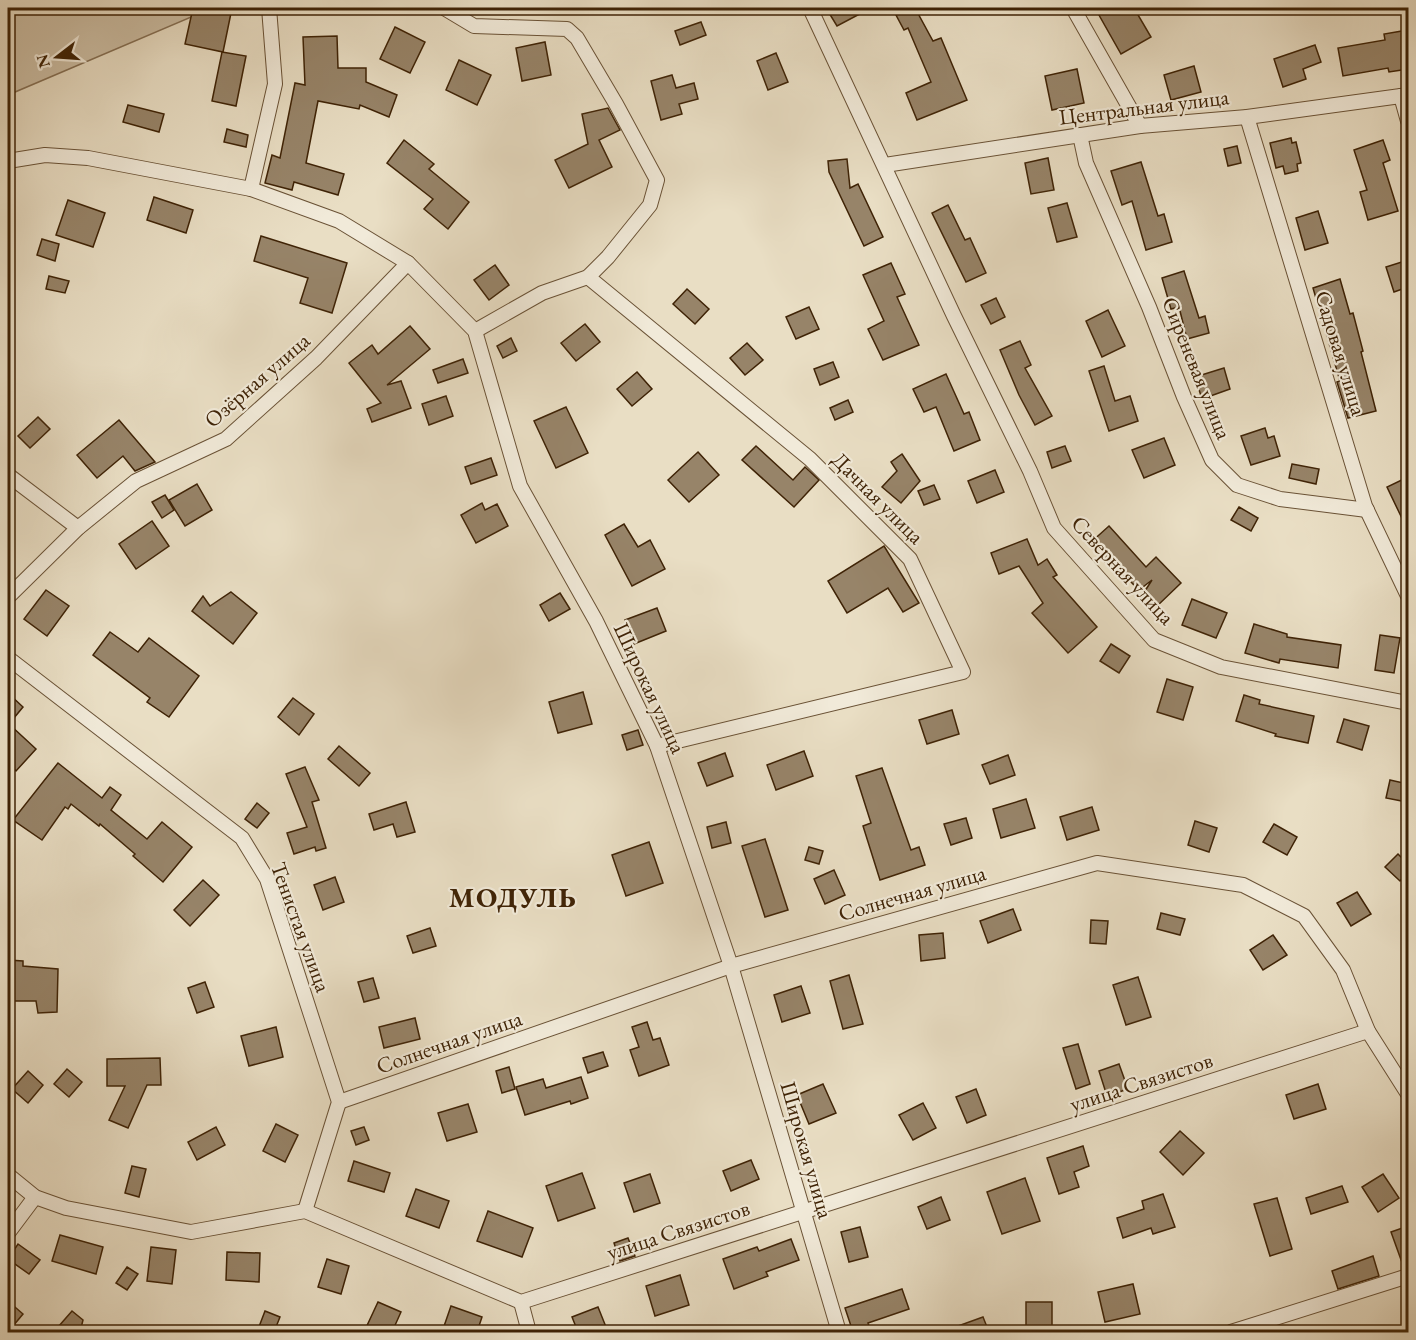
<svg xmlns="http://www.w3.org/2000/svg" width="1416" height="1340" viewBox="0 0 1416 1340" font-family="'EB Garamond',serif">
<rect width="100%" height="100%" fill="#e9dec4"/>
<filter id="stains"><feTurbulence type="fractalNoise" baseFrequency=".00333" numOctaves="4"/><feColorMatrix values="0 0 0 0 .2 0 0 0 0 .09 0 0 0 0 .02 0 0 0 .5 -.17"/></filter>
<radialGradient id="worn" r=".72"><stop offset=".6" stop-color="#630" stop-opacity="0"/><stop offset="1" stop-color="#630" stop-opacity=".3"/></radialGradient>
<path fill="#ccbea4" stroke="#867055" stroke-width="1.5" d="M8,8H199L196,15L8,95Z"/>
<g fill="#978469" stroke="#3f2306" stroke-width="1.5">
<path d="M193,8H205L231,13L223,52L185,44Z"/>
<path d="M826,8H871L837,26Z"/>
<path d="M910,8H915L933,41L941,38L967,100L917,120L906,93L931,82L908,28L904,30L896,15Z"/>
<path d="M1095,8H1134L1151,37L1121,54Z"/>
<path d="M701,22L706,35L680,45L675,31Z"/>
<path d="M395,27L425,42L410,73L380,59Z"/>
<path d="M1408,30V69L1389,72L1388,68L1343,76L1338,48L1385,40L1384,34Z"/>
<path d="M337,36L338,68H366V82L397,95L389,117L360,105L359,109L318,101L306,163L344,174L338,195L294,182L292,190L265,183L272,155L280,158L295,83L305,85L303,37Z"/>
<path d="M545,42L551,75L522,81L516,48Z"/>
<path d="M1315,45L1321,62L1303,69L1306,79L1283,87L1274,59Z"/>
<path d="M222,52L246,56L236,106L212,101Z"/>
<path d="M776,53L788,82L768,90L757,61Z"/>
<path d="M459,60L491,75L477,105L446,90Z"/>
<path d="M1194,66L1201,92L1171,100L1164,75Z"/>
<path d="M1077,69L1084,103L1052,110L1045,76Z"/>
<path d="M672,75L676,88L694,83L698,99L679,104L682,114L661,120L651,81Z"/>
<path d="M128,105L164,114L159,132L123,122Z"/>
<path d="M608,108L620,130L599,140L612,167L569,188L555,160L588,144L582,114Z"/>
<path d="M227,129L248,135L246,147L224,142Z"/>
<path d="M1291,138L1292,143L1296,142L1301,163L1297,164L1298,171L1285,174L1283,166L1276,168L1270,143Z"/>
<path d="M404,140L434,164L429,169L469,202L448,229L424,209L433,199L387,163Z"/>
<path d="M1383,140L1390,160L1383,163L1398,211L1368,220L1360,192L1367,190L1354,150Z"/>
<path d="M1237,146L1241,163L1228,166L1224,149Z"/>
<path d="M1048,158L1054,190L1031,194L1025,163Z"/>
<path d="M847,159L850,188L858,184L883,237L864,246L829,172L828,161Z"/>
<path d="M1141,162L1158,216L1164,214L1172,242L1146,250L1132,201L1122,205L1111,171Z"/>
<path d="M154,197L193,210L186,233L147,220Z"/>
<path d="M68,200L105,213L93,247L56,235Z"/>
<path d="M1067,203L1077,237L1057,242L1048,208Z"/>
<path d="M948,205L965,240L970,238L986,273L966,282L932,213Z"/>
<path d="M1318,211L1328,243L1305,250L1296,218Z"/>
<path d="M261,236L347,263L332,313L300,303L308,278L254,261Z"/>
<path d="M42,239L59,244L55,261L37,255Z"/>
<path d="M1408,260V287L1394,292L1386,267Z"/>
<path d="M891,263L905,294L897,297L919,345L883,360L868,329L884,321L863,275Z"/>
<path d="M495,265L509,285L489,300L474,280Z"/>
<path d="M1184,271L1199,318L1205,316L1209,333L1187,339L1179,307L1171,309L1162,278Z"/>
<path d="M49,276L69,281L65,293L46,289Z"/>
<path d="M1340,279L1350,314L1353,313L1363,351L1361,352L1376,411L1348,418L1337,382L1340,381L1313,288Z"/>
<path d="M687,289L709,309L695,324L673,304Z"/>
<path d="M996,298L1005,317L991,324L981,305Z"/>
<path d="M809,307L819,329L796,339L786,317Z"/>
<path d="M1108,310L1125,346L1102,357L1086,321Z"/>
<path d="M585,324L600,342L576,361L561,343Z"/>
<path d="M410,326L430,349L387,385L401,381L411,408L372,422L367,409L381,403L349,363L372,345L378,354Z"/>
<path d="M511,338L517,351L503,358L497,346Z"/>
<path d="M1020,341L1031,365L1025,368L1052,416L1035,425L1019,395L1000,350Z"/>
<path d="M747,343L763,360L745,375L730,358Z"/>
<path d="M463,359L468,373L438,383L433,370Z"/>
<path d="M833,362L839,377L820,385L814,369Z"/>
<path d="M1104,366L1115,401L1130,396L1138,421L1109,431L1089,371Z"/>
<path d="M1224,368L1230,389L1202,399L1195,377Z"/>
<path d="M637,372L652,389L632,406L617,389Z"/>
<path d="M946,374L964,414L969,412L980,440L954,451L936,407L924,412L913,389Z"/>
<path d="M446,396L453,416L429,425L422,404Z"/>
<path d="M848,400L853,412L835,420L830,408Z"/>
<path d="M566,407L588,453L556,468L534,421Z"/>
<path d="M38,417L50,429L30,448L18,436Z"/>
<path d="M119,420L155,462L135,471L123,456L97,478L77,455Z"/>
<path d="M1265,428L1268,438L1274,436L1280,456L1251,465L1241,436Z"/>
<path d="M1164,438L1175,465L1144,478L1132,450Z"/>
<path d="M756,446L793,480L805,467L819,480L794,507L742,460Z"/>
<path d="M1065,446L1071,461L1052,468L1047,452Z"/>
<path d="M698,452L719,475L689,502L668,480Z"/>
<path d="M902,454L920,481L901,503L882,487L897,471L891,462Z"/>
<path d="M491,458L497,475L471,484L465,467Z"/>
<path d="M1292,464L1319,469L1316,484L1289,478Z"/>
<path d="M995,470L1004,492L977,503L968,481Z"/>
<path d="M1408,477V531L1387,487Z"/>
<path d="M197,484L212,510L185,526L169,500Z"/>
<path d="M934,485L940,499L924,505L918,491Z"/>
<path d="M165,495L174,510L162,518L152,502Z"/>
<path d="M482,503L485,510L497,504L508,526L476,543L461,515Z"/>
<path d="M1239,507L1258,518L1251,531L1231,520Z"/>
<path d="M152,521L169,546L136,569L119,544Z"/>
<path d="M624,524L638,547L650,540L665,569L632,586L605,535Z"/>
<path d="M1109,526L1146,567L1156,557L1181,583L1156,607L1143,594L1152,580L1139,590L1119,570L1115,573L1089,544Z"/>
<path d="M1027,539L1038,565L1047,559L1057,575L1053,577L1097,627L1068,653L1032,613L1043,603L1019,566L999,574L991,553Z"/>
<path d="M884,546L919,603L903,612L888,588L847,613L828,581Z"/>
<path d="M46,590L69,606L47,636L24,619Z"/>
<path d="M231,592L257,613L233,644L192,611L203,596L210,606Z"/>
<path d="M560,593L570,609L549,621L540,605Z"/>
<path d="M1192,599L1227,613L1216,638L1182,625Z"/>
<path d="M657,608L666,631L634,644L625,620Z"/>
<path d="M1254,624L1287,634V637L1341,645L1338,668L1280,659L1279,663L1245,653Z"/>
<path d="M110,632L138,652L149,638L199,676L169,717L147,702L150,698L93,655Z"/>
<path d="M1380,635L1400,638L1394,673L1375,670Z"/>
<path d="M1111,644L1130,656L1119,673L1100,661Z"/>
<path d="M1167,679L1193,687L1183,720L1157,712Z"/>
<path d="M583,692L592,724L558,733L549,702Z"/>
<path d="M8,693L23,707L9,724L36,749L16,771L8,763Z"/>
<path d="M1244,695L1260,700L1259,704L1314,716L1308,743L1275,736L1276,734L1236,721Z"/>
<path d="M293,698L314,714L299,735L278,717Z"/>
<path d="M952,710L959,734L927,744L919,720Z"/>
<path d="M1344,719L1369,726L1362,750L1337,742Z"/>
<path d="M638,730L643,745L627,750L622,735Z"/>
<path d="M339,746L370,773L359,786L328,759Z"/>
<path d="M804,751L813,776L776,790L767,765Z"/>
<path d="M725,753L733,776L707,786L698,763Z"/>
<path d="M1008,755L1015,775L990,784L982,765Z"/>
<path d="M58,763L102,798L110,787L121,795L111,810L147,839L162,822L192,847L163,882L133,856L135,854L100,824L99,826L71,804L68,809L65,807L42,840L13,820Z"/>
<path d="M305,767L319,800L312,802L326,848L316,851L315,847L294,854L287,833L307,827L286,774Z"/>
<path d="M882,768L911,850L919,847L925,865L880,880L863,826L871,823L856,776Z"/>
<path d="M1390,780L1408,784L1407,802L1386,798Z"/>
<path d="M1026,799L1035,828L1001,838L993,809Z"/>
<path d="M406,802L415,832L397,837L393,824L374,830L369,814Z"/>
<path d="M257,803L269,813L257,828L245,819Z"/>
<path d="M1092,807L1099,830L1067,840L1060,817Z"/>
<path d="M966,818L972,838L951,845L944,824Z"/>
<path d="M1195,821L1217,828L1209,852L1188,845Z"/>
<path d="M726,822L731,843L712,848L707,827Z"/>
<path d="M1274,824L1297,837L1287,855L1263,842Z"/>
<path d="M765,839L788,910L765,917L742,846Z"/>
<path d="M649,842L663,883L626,896L612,855Z"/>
<path d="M809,847L823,851L819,864L805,860Z"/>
<path d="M1398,854L1408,864V872L1400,881L1385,867Z"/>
<path d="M834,870L845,895L825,904L814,879Z"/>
<path d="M335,877L344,902L323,910L314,885Z"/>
<path d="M203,880L219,895L190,926L174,910Z"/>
<path d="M1357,892L1371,914L1351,926L1337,903Z"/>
<path d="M1013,909L1021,930L988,943L980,921Z"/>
<path d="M1161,913L1185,919L1180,935L1157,929Z"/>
<path d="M1091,920L1108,921L1106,944L1090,943Z"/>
<path d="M430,928L436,946L413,953L407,936Z"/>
<path d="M943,933L945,958L921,961L919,935Z"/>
<path d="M1273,935L1287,955L1263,970L1250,950Z"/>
<path d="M8,960L23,961V966L58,969L57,1012L38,1013L36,1001H8Z"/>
<path d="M849,975L863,1024L843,1029L830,981Z"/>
<path d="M1138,977L1151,1017L1126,1025L1113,985Z"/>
<path d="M373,978L379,998L364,1002L358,982Z"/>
<path d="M205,982L214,1007L197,1013L188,988Z"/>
<path d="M801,986L810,1013L782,1022L774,995Z"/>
<path d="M415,1018L420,1039L384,1048L379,1027Z"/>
<path d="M647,1022L653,1040L660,1038L669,1065L639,1076L630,1050L639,1047L632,1027Z"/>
<path d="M276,1027L283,1057L249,1066L241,1036Z"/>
<path d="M1078,1044L1090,1084L1076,1089L1063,1048Z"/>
<path d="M603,1052L608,1066L588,1073L583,1058Z"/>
<path d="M160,1058L161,1085H147L128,1128L109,1120L125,1086H107V1059Z"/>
<path d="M1119,1064L1128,1089L1107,1096L1099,1071Z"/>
<path d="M509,1067L515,1089L502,1093L496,1071Z"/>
<path d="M67,1069L82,1082L69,1097L54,1084Z"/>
<path d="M28,1071L43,1085L28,1103L12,1089Z"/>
<path d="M581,1077L588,1098L571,1104L570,1101L525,1115L516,1087L543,1079L546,1088Z"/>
<path d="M823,1084L836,1113L809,1124L797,1095Z"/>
<path d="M1318,1084L1326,1109L1294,1119L1286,1095Z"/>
<path d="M976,1089L986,1115L967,1123L956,1097Z"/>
<path d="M923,1103L936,1128L913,1140L899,1115Z"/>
<path d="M468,1104L477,1132L447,1141L438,1113Z"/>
<path d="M276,1124L298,1135L285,1162L263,1151Z"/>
<path d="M216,1127L225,1145L197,1160L188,1142Z"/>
<path d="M364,1127L369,1140L356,1145L351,1131Z"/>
<path d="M1180,1131L1204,1153L1183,1175L1160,1152Z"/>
<path d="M1083,1146L1089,1166L1074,1172L1079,1187L1059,1194L1047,1158Z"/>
<path d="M751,1160L759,1179L731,1191L723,1171Z"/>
<path d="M354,1161L390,1173L384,1192L348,1181Z"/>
<path d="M132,1166L146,1169L139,1197L125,1193Z"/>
<path d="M582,1173L595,1208L558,1221L546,1186Z"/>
<path d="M650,1174L660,1203L634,1212L624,1183Z"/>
<path d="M1383,1174L1399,1198L1378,1212L1362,1187Z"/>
<path d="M1025,1178L1040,1221L1002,1234L987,1192Z"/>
<path d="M1342,1186L1348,1202L1311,1214L1306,1198Z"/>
<path d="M416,1189L449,1201L439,1228L406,1216Z"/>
<path d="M1163,1194L1175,1227L1153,1234L1151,1228L1123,1238L1117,1218L1144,1209L1142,1201Z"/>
<path d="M941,1197L950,1220L927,1229L918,1207Z"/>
<path d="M1277,1198L1292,1249L1270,1256L1254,1204Z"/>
<path d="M488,1211L533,1228L522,1257L477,1241Z"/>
<path d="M1408,1226V1267L1404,1268L1391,1232Z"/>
<path d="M860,1227L868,1257L849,1262L841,1232Z"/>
<path d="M60,1235L103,1247L96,1274L52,1261Z"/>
<path d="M628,1238L635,1256L620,1261L614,1243Z"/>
<path d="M791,1239L799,1260L766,1272L768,1276L734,1289L723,1259L757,1247L759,1251Z"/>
<path d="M18,1244L40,1260L29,1274L8,1259Z"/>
<path d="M151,1247L176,1250L172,1284L147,1281Z"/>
<path d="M227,1252L260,1253L259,1282L226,1280Z"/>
<path d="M1373,1256L1379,1276L1338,1289L1332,1271Z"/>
<path d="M327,1259L349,1266L341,1294L318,1287Z"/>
<path d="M127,1267L138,1274L127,1290L116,1283Z"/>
<path d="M680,1275L689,1305L655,1316L646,1286Z"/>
<path d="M1133,1284L1140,1314L1105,1322L1098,1292Z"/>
<path d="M902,1289L909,1309L868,1323L871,1332H853L845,1308Z"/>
<path d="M8,1301L23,1314L8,1332Z"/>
<path d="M378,1302L401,1312L392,1332H364Z"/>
<rect x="1026" y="1302" width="26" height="26"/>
<path d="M451,1306L482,1317L477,1332H442Z"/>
<path d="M598,1307L608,1332H578L572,1317Z"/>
<path d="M72,1311L83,1320L80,1332H67L59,1326Z"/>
<path d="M265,1311L280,1317L274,1332H257Z"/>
<path d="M983,1317L989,1332H945L944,1331Z"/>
</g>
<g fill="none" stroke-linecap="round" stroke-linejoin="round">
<g stroke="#6a5236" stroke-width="16">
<g id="minor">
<path d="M444,8L474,26L567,29L577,38L616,104L657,180L650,205L608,257L588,277L542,293L475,331"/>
<path d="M810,8L954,316L1030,471L1054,528L1154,640L1221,667L1408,703"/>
<path d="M1073,8L1140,126"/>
<path d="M1401,96L1408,121"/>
<path d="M1247,117L1365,506L1408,596"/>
<path d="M1080,135L1086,163L1149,307L1184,397L1212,460L1237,485L1280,499L1367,510"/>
<path d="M8,161L45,155L88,158L251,189L339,221L408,263L475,331L520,486L596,621L657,746L731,966L839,1332"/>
<path d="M885,165L1140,126L1247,117L1408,95"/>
<path d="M251,189L275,84L269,8"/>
<path d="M588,277L810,459L910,559L963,672L657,746"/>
<path d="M8,475L78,528"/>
<path d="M8,597L78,528L136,481L226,439L316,358L408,263"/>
<path d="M8,658L242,838L267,879L339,1102L305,1211"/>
<path d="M339,1102L731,966L1097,863L1243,885L1304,916L1343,970L1368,1031L1408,1094"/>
<path d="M8,1175L35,1197L66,1208L191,1232L305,1211L521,1302L1368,1031"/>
<path d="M8,1233L35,1197"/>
<path d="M521,1302L529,1332"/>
<path d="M1231,1332L1408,1276"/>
</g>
</g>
<use href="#minor" stroke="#f1ead9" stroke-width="14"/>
</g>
<g text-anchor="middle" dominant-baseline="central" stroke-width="4.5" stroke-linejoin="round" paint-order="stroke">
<g font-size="22" fill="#3f2306" stroke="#f1ead9">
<text transform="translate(1144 107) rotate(-7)">Центральная улица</text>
<text transform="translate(1341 353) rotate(73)">Садовая улица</text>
<text transform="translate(1197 368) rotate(68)">Сиреневая улица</text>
<text transform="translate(257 380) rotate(-41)">Озёрная улица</text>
<text transform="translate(878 498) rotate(45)">Дачная улица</text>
<text transform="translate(1123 570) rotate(47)">Северная улица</text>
<text transform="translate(650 688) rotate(65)">Широкая улица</text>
<text transform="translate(912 893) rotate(-16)">Солнечная улица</text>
<text transform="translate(301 927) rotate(70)">Тенистая улица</text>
<text transform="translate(449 1042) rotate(-19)">Солнечная улица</text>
<text transform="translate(1141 1082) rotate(-18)">улица Связистов</text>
<text transform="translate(807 1150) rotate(74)">Широкая улица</text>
<text transform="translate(678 1230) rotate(-18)">улица Связистов</text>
</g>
<g font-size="28" font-weight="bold" letter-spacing="1.5" fill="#3f2306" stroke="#f1ead9">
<text x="513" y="897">МОДУЛЬ</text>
</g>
</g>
<rect width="1416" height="1340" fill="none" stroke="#e9dec4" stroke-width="30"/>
<rect x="9" y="9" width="1398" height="1322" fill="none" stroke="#3f2306" stroke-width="3"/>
<rect x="15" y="15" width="1386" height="1310" fill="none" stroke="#3f2306" stroke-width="1.5"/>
<g transform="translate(57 57) rotate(253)" stroke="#f1ead9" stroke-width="4.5" paint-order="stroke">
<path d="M0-4.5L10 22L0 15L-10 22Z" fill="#3f2306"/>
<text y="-9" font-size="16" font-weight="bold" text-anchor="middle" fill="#3f2306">N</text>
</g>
<rect width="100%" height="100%" filter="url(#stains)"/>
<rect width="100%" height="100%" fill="url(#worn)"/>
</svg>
